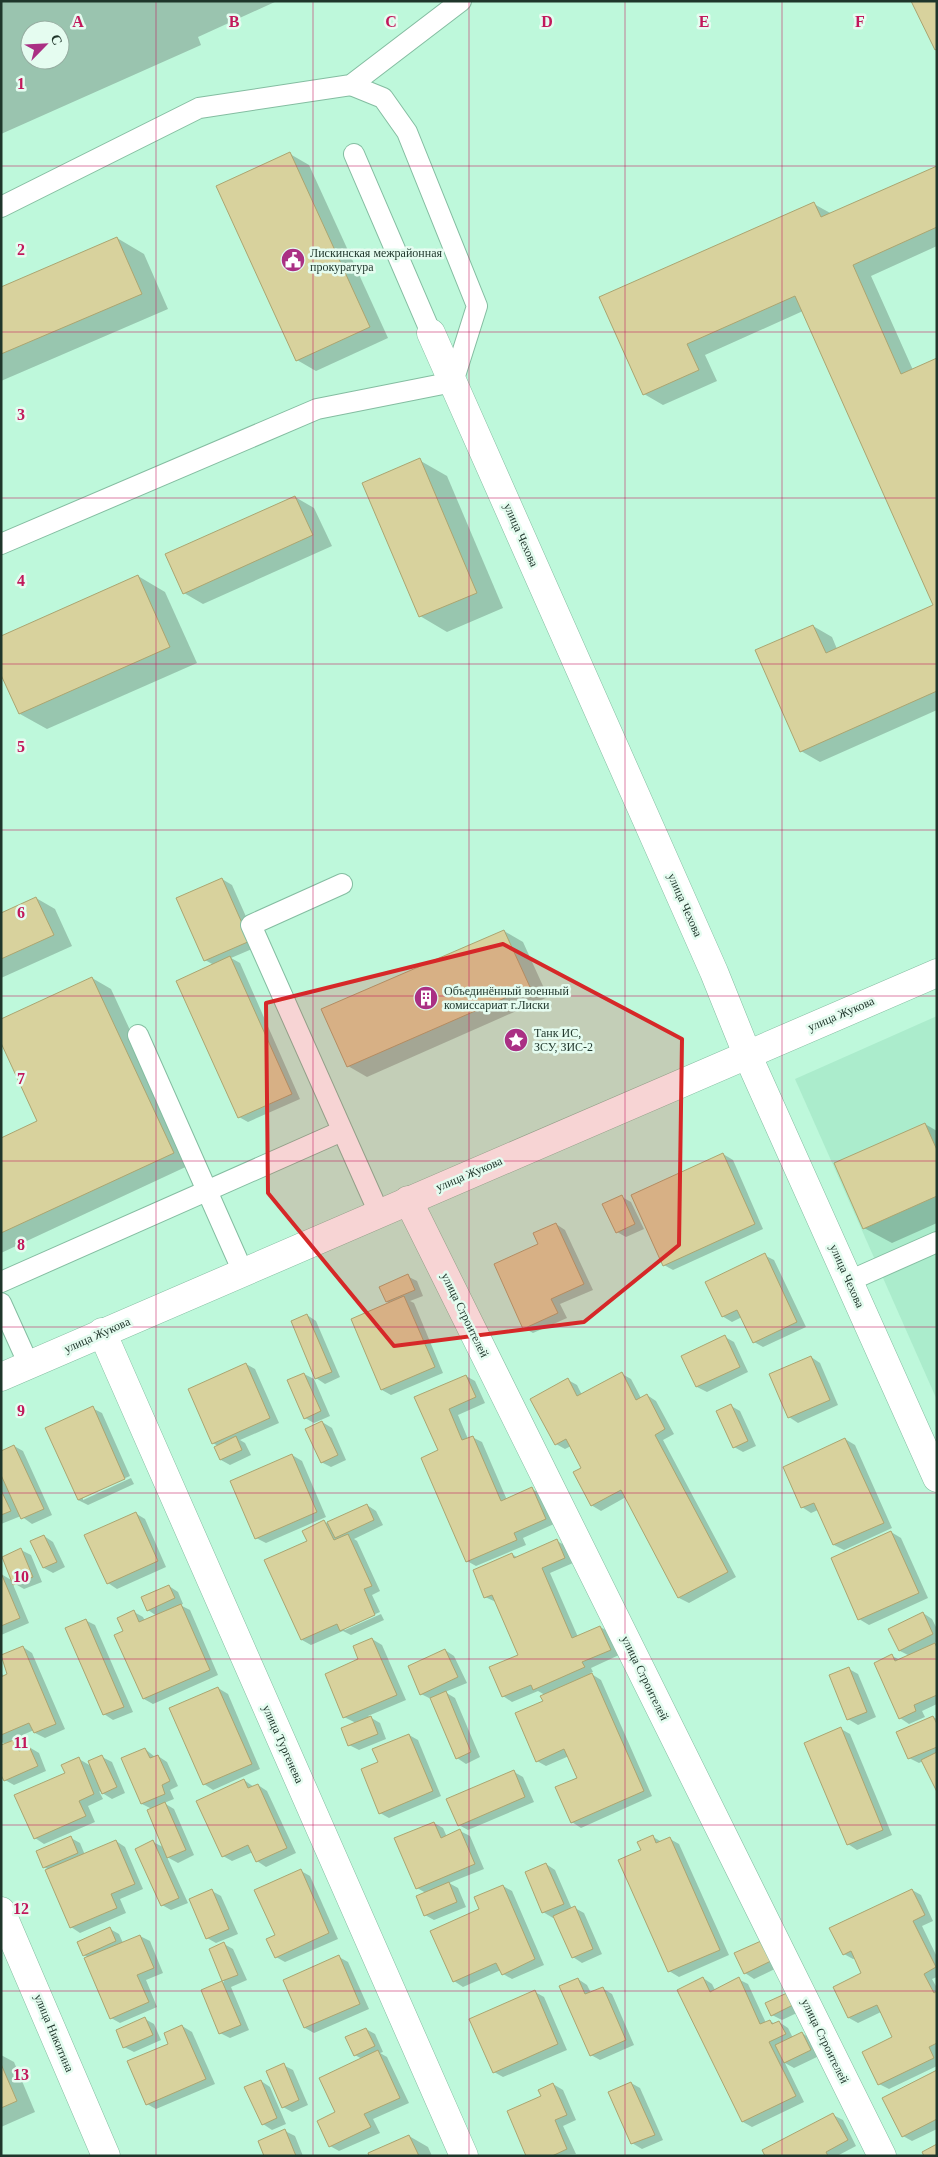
<svg xmlns="http://www.w3.org/2000/svg" width="938" height="2157" viewBox="0 0 938 2157" font-family="Georgia,serif">
<rect width="100%" height="100%" fill="#bef8db"/>
<path fill="#abeccc" d="M937,1016V1400L795,1079Z"/>
<path fill="#9ac4af" fill-rule="evenodd" d="M1,1H277L198,37L201,45L1,134ZM30,30H60V60H30Z"/>
<g fill="#0003">
<path d="M290,154L309,165L388,338L316,371L297,360Z"/>
<path d="M937,167V246L871,276L913,370L937,360V710L820,762L801,751L813,626L832,637L837,649L935,606L803,311L705,355L717,381L663,405L644,394L601,298L814,204L832,214Z"/>
<path d="M117,238L144,254L168,309L1,381V288Z"/>
<path d="M419,460L447,476L503,608L447,632L420,616Z"/>
<path d="M295,497L314,508L332,546L203,604L184,593Z"/>
<path d="M138,576L165,592L197,663L47,729L20,714Z"/>
<path d="M222,879L232,885L259,946L231,958L240,963L300,1099L248,1122L239,1117L214,965L205,960Z"/>
<path d="M36,898L55,909L72,946L1,978V914Z"/>
<path d="M504,931L523,942L548,997L367,1077L348,1066Z"/>
<path d="M92,978L111,989L192,1164L1,1253V1139L39,1122Z"/>
<path d="M925,1124L937,1131V1223L892,1243L864,1228Z"/>
<path d="M723,1154L733,1160L763,1229L673,1270L664,1265Z"/>
<path d="M622,1197L631,1202L644,1229L626,1237L617,1232Z"/>
<path d="M556,1224L565,1230L593,1290L560,1304L567,1318L533,1333L524,1328Z"/>
<path d="M764,1255L774,1260L806,1327L763,1347L754,1342L742,1317L732,1322L722,1316Z"/>
<path d="M407,1276L417,1281L423,1296L410,1301L414,1303L443,1373L391,1395L382,1390L390,1304L387,1302Z"/>
<path d="M307,1315L316,1321L340,1377L325,1384L316,1378Z"/>
<path d="M725,1337L734,1342L748,1372L707,1392L697,1387L683,1357Z"/>
<path d="M811,1357L820,1363L838,1405L798,1423L789,1417Z"/>
<path d="M246,1364L255,1369L279,1423L240,1440L245,1443L251,1455L230,1465L221,1460L218,1446L213,1443Z"/>
<path d="M304,1374L314,1379L330,1416L314,1423L305,1418Z"/>
<path d="M622,1374L631,1379L641,1398L647,1395L656,1401L674,1434L663,1440L736,1577L689,1603L679,1598L626,1497L601,1511L591,1505L582,1469L571,1446L565,1449L556,1444L568,1380L577,1385L582,1395Z"/>
<path d="M466,1376L475,1381L485,1403L458,1415L468,1439L472,1437L482,1442L507,1500L532,1489L541,1494L554,1524L523,1538L526,1545L476,1566L467,1561L440,1451L416,1398Z"/>
<path d="M731,1406L740,1411L756,1446L743,1452L734,1447Z"/>
<path d="M92,1408L102,1413L130,1476L83,1497V1500L131,1478L134,1484L88,1505L78,1500Z"/>
<path d="M322,1422L332,1428L346,1460L331,1467L321,1462Z"/>
<path d="M845,1439L855,1445L892,1528L844,1550L834,1545L818,1510L811,1513L802,1507Z"/>
<path d="M14,1446L23,1451L52,1515L32,1524L21,1516L1,1524V1452Z"/>
<path d="M292,1455L302,1461L326,1517L266,1543L256,1538Z"/>
<path d="M367,1505L376,1511L383,1525L354,1539L357,1541L380,1591L372,1595L380,1612L343,1628L345,1630L381,1614L384,1620L351,1635L343,1631L311,1645L302,1640L308,1542L324,1522L327,1523Z"/>
<path d="M135,1513L145,1519L166,1567L117,1589L108,1583Z"/>
<path d="M891,1532L901,1538L928,1598L869,1625L859,1619Z"/>
<path d="M44,1536L53,1542L65,1567L53,1573L44,1568Z"/>
<path d="M557,1541L566,1546L573,1563L550,1573L578,1637L600,1627L610,1632L619,1655L591,1668L593,1672L590,1673L601,1680L652,1796L581,1828L572,1822L578,1778L569,1756L546,1766L537,1761L545,1695L538,1691L512,1702L503,1696L520,1655L496,1602L485,1597L512,1554L518,1558Z"/>
<path d="M21,1550L31,1555L42,1582L24,1589L12,1582L29,1623L1,1635V1574L13,1581Z"/>
<path d="M169,1586L178,1592L183,1604L180,1605L190,1610L218,1675L153,1704L144,1699L125,1632L134,1612L143,1617L145,1621L157,1616L148,1610Z"/>
<path d="M923,1613L932,1619L937,1629V1642L933,1644L937,1646V1704L922,1711L925,1717L909,1724L900,1718L892,1656L900,1660L910,1656L900,1651L890,1629Z"/>
<path d="M85,1620L95,1625L133,1712L113,1720L104,1714Z"/>
<path d="M372,1639L382,1645L406,1700L368,1716L380,1723L386,1739L359,1750L349,1745L356,1723L344,1717L360,1660Z"/>
<path d="M23,1647L32,1653L65,1729L45,1738L35,1733L34,1730L11,1740L23,1746L24,1750L29,1747L39,1753L46,1771L14,1785L5,1780L6,1744L1,1742V1672L4,1677L9,1675L1,1656Z"/>
<path d="M445,1650L454,1656L467,1683L445,1692L455,1698L480,1757L466,1764L457,1758L431,1699L421,1694Z"/>
<path d="M849,1669L858,1674L876,1717L858,1725L848,1719Z"/>
<path d="M218,1688L228,1694L260,1769L213,1790L204,1784Z"/>
<path d="M933,1717L937,1719V1789L923,1761L919,1763L909,1758Z"/>
<path d="M841,1729L850,1734L892,1835L857,1850L848,1844Z"/>
<path d="M409,1735L418,1740L441,1796L389,1818L380,1813L379,1763Z"/>
<path d="M145,1749L155,1757L158,1756L167,1762L178,1786L170,1790L174,1799L164,1803L174,1809L194,1855L178,1863L167,1857L188,1903L171,1910L162,1905L153,1842L165,1848L152,1809L142,1804Z"/>
<path d="M102,1757L112,1762L125,1793L112,1799L99,1791L103,1799L88,1806L95,1822L44,1844L35,1838L67,1774L79,1759L91,1766Z"/>
<path d="M514,1772L523,1777L534,1802L468,1830L459,1825Z"/>
<path d="M244,1780L254,1787L258,1785L267,1791L296,1853L266,1867L257,1861L253,1852L232,1861L223,1856Z"/>
<path d="M434,1823L443,1828L447,1837L460,1831L470,1836L484,1869L449,1883L458,1888L466,1907L434,1920L425,1915L426,1893L417,1888Z"/>
<path d="M653,1837L662,1842L670,1839L679,1844L729,1955L679,1977L669,1971L642,1851Z"/>
<path d="M71,1838L80,1843L85,1855L116,1841L125,1847L143,1889L120,1899L126,1913L80,1933L71,1927L49,1870L44,1867Z"/>
<path d="M546,1864L555,1870L572,1909L575,1908L584,1913L602,1954L582,1963L573,1957L555,1917L553,1918L543,1912Z"/>
<path d="M301,1871L310,1876L338,1939L285,1962L276,1957V1936Z"/>
<path d="M503,1886L512,1891L544,1965L512,1979L503,1974L501,1970L463,1987L454,1981L481,1910Z"/>
<path d="M912,1890L921,1895L933,1921L922,1926L937,1957V1977L932,1979L937,1988V2066L889,2089L879,2084L894,2038L881,2012L858,2023L849,2018L834,1987L863,1974L856,1958L853,1959L844,1954Z"/>
<path d="M212,1891L221,1896L238,1934L216,1943L207,1938Z"/>
<path d="M110,1929L119,1934L123,1943L140,1936L150,1941L163,1973L146,1980L157,2007L120,2023L111,2018L89,1958L84,1955Z"/>
<path d="M761,1942L779,1967L754,1979L745,1973Z"/>
<path d="M224,1944L233,1949L247,1980L231,1987L249,2030L230,2038L220,2033L203,1991L224,1982L211,1949Z"/>
<path d="M339,1957L348,1962L369,2009L314,2033L305,2028Z"/>
<path d="M703,1978L712,1984L715,1990L738,1979L748,1984L766,2023L770,2021L775,2024L779,2022L788,2028L793,2038L802,2033L811,2039L819,2056L794,2068L785,2063L804,2102L752,2127L743,2122L679,1990Z"/>
<path d="M578,1979L587,1985L591,1993L602,1988L612,1994L634,2045L600,2060L591,2055Z"/>
<path d="M535,1992L544,1997L567,2050L503,2077L494,2072Z"/>
<path d="M787,1994L801,2011L782,2020L772,2015Z"/>
<path d="M145,2019L154,2024L161,2040L134,2052L124,2047Z"/>
<path d="M182,2026L192,2032L215,2084L156,2109L147,2104L170,2044Z"/>
<path d="M366,2029L375,2034L383,2052L380,2053L387,2057L409,2103L373,2119L380,2133L339,2151L330,2146L362,2059L355,2055Z"/>
<path d="M1,2055L14,2062L35,2112L1,2127Z"/>
<path d="M283,2065L293,2070L308,2105L292,2112L283,2107Z"/>
<path d="M937,2071V2129L912,2141L903,2136Z"/>
<path d="M261,2081L270,2087L286,2124L272,2130L263,2124Z"/>
<path d="M631,2083L640,2088L663,2140L642,2149L632,2143L610,2092Z"/>
<path d="M553,2084L563,2090L576,2120L563,2126L576,2154L527,2156L542,2097Z"/>
<path d="M833,2115L843,2120L856,2146L837,2156H766Z"/>
<path d="M285,2131L295,2136L303,2156H265Z"/>
<path d="M409,2136L428,2147L432,2156H371Z"/>
</g>
<g fill="#d8d29d" stroke="#aba571">
<path d="M911,1H937V49L935,50Z"/>
<path d="M290,152L370,327L296,361L216,186Z"/>
<path d="M937,166V227L853,265L901,374L937,358V691L800,752L755,650L813,625L826,653L933,605L795,296L687,344L699,370L643,395L599,297L814,202L821,217Z"/>
<path d="M117,237L142,294L1,354V287Z"/>
<path d="M420,458L477,593L419,617L362,483Z"/>
<path d="M295,496L313,535L183,594L165,554Z"/>
<path d="M138,575L170,647L19,714L1,675V636Z"/>
<path d="M222,878L250,941L204,961L176,898Z"/>
<path d="M36,897L54,935L1,959V913Z"/>
<path d="M504,930L530,987L347,1067L321,1009Z"/>
<path d="M230,956L292,1094L238,1118L176,981Z"/>
<path d="M92,977L174,1153L1,1233V1138L37,1121L1,1043V1019Z"/>
<path d="M925,1123L937,1150V1196L863,1229L834,1163Z"/>
<path d="M723,1153L755,1224L663,1266L631,1195Z"/>
<path d="M622,1195L635,1224L616,1233L602,1204Z"/>
<path d="M556,1223L584,1284L551,1299L558,1313L523,1329L494,1264L538,1244L533,1233Z"/>
<path d="M765,1253L797,1322L753,1343L737,1310L722,1317L705,1282Z"/>
<path d="M408,1274L415,1290L386,1302L379,1287Z"/>
<path d="M404,1296L435,1367L381,1390L351,1319Z"/>
<path d="M307,1314L332,1372L315,1379L291,1321Z"/>
<path d="M725,1335L740,1367L696,1387L681,1356Z"/>
<path d="M811,1356L830,1400L788,1418L769,1374Z"/>
<path d="M246,1363L270,1418L212,1444L188,1389Z"/>
<path d="M622,1372L636,1400L647,1394L665,1429L655,1435L728,1572L678,1598L621,1490L591,1506L573,1472L581,1468L566,1439L555,1445L530,1399L568,1378L577,1396Z"/>
<path d="M304,1373L321,1411L304,1419L287,1380Z"/>
<path d="M466,1375L476,1397L449,1409L462,1440L473,1436L501,1501L532,1487L546,1519L514,1533L517,1540L466,1562L421,1458L438,1450L414,1397Z"/>
<path d="M731,1404L748,1441L733,1448L716,1411Z"/>
<path d="M93,1406L125,1479L78,1500L45,1428Z"/>
<path d="M322,1421L338,1455L321,1463L305,1429Z"/>
<path d="M236,1436L242,1450L220,1460L214,1447Z"/>
<path d="M845,1438L884,1523L833,1545L814,1503L801,1508L783,1467Z"/>
<path d="M14,1445L44,1509L21,1519L1,1475V1451Z"/>
<path d="M292,1454L317,1512L255,1539L230,1481Z"/>
<path d="M1,1490L11,1511L1,1515Z"/>
<path d="M367,1504L374,1520L335,1538L327,1522Z"/>
<path d="M136,1512L158,1561L107,1584L84,1535Z"/>
<path d="M324,1520L334,1540L348,1534L372,1586L364,1589L375,1615L340,1631L337,1624L301,1640L264,1560L307,1541L302,1531Z"/>
<path d="M891,1531L919,1593L858,1620L831,1558Z"/>
<path d="M44,1535L57,1562L43,1568L30,1541Z"/>
<path d="M557,1539L565,1558L542,1568L572,1638L600,1626L611,1650L582,1662L585,1667L533,1690L531,1685L502,1697L489,1667L518,1655L492,1595L484,1598L473,1570L512,1553L514,1558Z"/>
<path d="M21,1548L33,1577L13,1585L2,1557Z"/>
<path d="M1,1573L20,1618L1,1626Z"/>
<path d="M169,1585L175,1598L147,1611L141,1597Z"/>
<path d="M181,1604L210,1670L143,1699L114,1635L123,1631L117,1618L134,1610L139,1622Z"/>
<path d="M923,1612L933,1634L899,1651L888,1629Z"/>
<path d="M86,1619L124,1707L103,1715L65,1628Z"/>
<path d="M372,1638L397,1695L343,1718L325,1674L358,1659L353,1646Z"/>
<path d="M935,1643L937,1648V1695L914,1705L916,1711L899,1719L874,1663L892,1654L895,1661Z"/>
<path d="M23,1646L56,1724L34,1733L29,1723L1,1735V1677L7,1674L1,1655Z"/>
<path d="M445,1649L458,1677L420,1695L408,1666Z"/>
<path d="M849,1667L867,1712L847,1720L829,1675Z"/>
<path d="M592,1673L644,1791L571,1823L555,1787L577,1778L564,1749L536,1762L515,1713L543,1701L540,1696Z"/>
<path d="M218,1687L252,1764L203,1785L169,1708Z"/>
<path d="M446,1691L471,1752L456,1759L430,1698Z"/>
<path d="M371,1716L378,1734L348,1746L341,1728Z"/>
<path d="M933,1716L937,1724V1747L908,1759L896,1732Z"/>
<path d="M841,1727L883,1830L847,1845L804,1743Z"/>
<path d="M409,1734L433,1791L379,1814L361,1769L378,1762L372,1749Z"/>
<path d="M14,1740L19,1751L29,1746L38,1766L4,1781L1,1775V1745Z"/>
<path d="M145,1748L150,1758L158,1755L170,1781L162,1785L165,1794L141,1804L121,1758Z"/>
<path d="M937,1752V1792L921,1760Z"/>
<path d="M102,1755L117,1787L102,1794L88,1761Z"/>
<path d="M79,1757L94,1794L79,1801L86,1816L34,1839L14,1795L65,1773L61,1765Z"/>
<path d="M514,1770L525,1797L458,1826L446,1799Z"/>
<path d="M244,1779L248,1788L258,1784L287,1848L256,1862L248,1845L222,1857L196,1801Z"/>
<path d="M165,1802L186,1850L167,1858L147,1810Z"/>
<path d="M434,1822L441,1838L460,1829L475,1864L416,1889L394,1838Z"/>
<path d="M653,1835L656,1843L670,1837L720,1950L668,1972L618,1860L641,1850L637,1842Z"/>
<path d="M71,1836L78,1853L43,1868L36,1851Z"/>
<path d="M116,1840L135,1884L111,1894L117,1908L70,1928L45,1870Z"/>
<path d="M153,1840L179,1898L161,1906L135,1849Z"/>
<path d="M546,1863L564,1904L542,1913L525,1872Z"/>
<path d="M301,1869L329,1933L275,1958L266,1939L275,1935L254,1890Z"/>
<path d="M449,1882L457,1902L424,1916L416,1896Z"/>
<path d="M503,1885L535,1959L502,1975L496,1963L453,1982L430,1931L479,1909L474,1897Z"/>
<path d="M212,1889L229,1929L206,1939L189,1899Z"/>
<path d="M912,1889L925,1915L913,1921L936,1967L924,1974L934,1993L937,1991V2043L929,2047L934,2058L878,2085L862,2052L892,2037L877,2005L848,2018L833,1987L861,1973L851,1951L843,1955L829,1928Z"/>
<path d="M575,1906L593,1949L572,1958L553,1916Z"/>
<path d="M110,1927L116,1941L83,1956L77,1942Z"/>
<path d="M140,1935L154,1968L137,1975L149,2002L110,2019L84,1958Z"/>
<path d="M761,1941L771,1961L744,1974L734,1953Z"/>
<path d="M224,1942L238,1975L222,1981L209,1949Z"/>
<path d="M339,1955L360,2004L304,2028L283,1980Z"/>
<path d="M703,1977L710,1992L739,1977L760,2024L770,2020L772,2024L779,2021L786,2034L769,2042L796,2096L742,2122L677,1990Z"/>
<path d="M578,1978L585,1994L603,1987L626,2040L590,2056L559,1986Z"/>
<path d="M222,1981L241,2025L219,2034L201,1990Z"/>
<path d="M535,1990L558,2044L493,2073L469,2019Z"/>
<path d="M787,1993L793,2005L771,2016L765,2003Z"/>
<path d="M145,2017L153,2035L123,2048L116,2030Z"/>
<path d="M182,2025L206,2079L146,2105L127,2061L168,2044L164,2033Z"/>
<path d="M366,2028L375,2046L354,2056L345,2037Z"/>
<path d="M802,2032L811,2050L784,2063L775,2045Z"/>
<path d="M378,2050L400,2098L364,2114L371,2127L329,2147L317,2121L335,2112L319,2078Z"/>
<path d="M284,2063L299,2100L282,2108L266,2071Z"/>
<path d="M1,2064L17,2101L1,2108Z"/>
<path d="M937,2070V2119L902,2137L882,2098Z"/>
<path d="M261,2080L277,2118L262,2125L244,2087Z"/>
<path d="M631,2082L655,2135L631,2144L608,2092Z"/>
<path d="M553,2083L567,2115L555,2120L567,2149L552,2156H526L507,2111L541,2096L538,2090Z"/>
<path d="M833,2113L848,2140L826,2152L828,2156H765L762,2150Z"/>
<path d="M285,2129L296,2156H264L258,2141Z"/>
<path d="M409,2135L419,2156H369L368,2153Z"/>
<path d="M937,2144V2156H924L922,2152Z"/>
</g>
<g fill="none" stroke-linecap="round" stroke-linejoin="round">
<g stroke="#84bda1" stroke-width="22">
<g id="lane">
<path d="M354,154L431,333"/>
<path d="M1,207L199,108L351,85L461,1"/>
<path d="M1,544L317,409L453,382L477,306L407,132L383,98L351,85"/>
<path d="M342,884L251,925L379,1213"/>
<path d="M138,1035L243,1272"/>
<path d="M849,1281L937,1242"/>
<path d="M1,1282L342,1131"/>
<path d="M1,1303L29,1365"/>
</g>
</g>
<g stroke="#84bda1" stroke-width="29">
<g id="street">
<path d="M431,333L714,972L747,1054L937,1478"/>
<path d="M408,1200L882,2156"/>
<path d="M102,1332L464,2156"/>
<path d="M1,1911L106,2156"/>
</g>
</g>
<g stroke="#84bda1" stroke-width="29">
<path id="secondary" d="M1,1377L937,973"/>
</g>
<use href="#lane" stroke="#fff" stroke-width="20"/>
<use href="#street" stroke="#fff" stroke-width="28"/>
<use href="#secondary" stroke="#fff" stroke-width="28"/>
</g>
<path fill="#d62828" fill-opacity="0.2" stroke="#d62828" stroke-width="4" stroke-linejoin="round" d="M503,944L682,1039L679,1245L584,1322L394,1346L268,1193L266,1003Z"/>
<path fill="none" stroke="#c2185b" stroke-width="1" stroke-opacity="0.55" d="M156,1V2156M313,1V2156M469,1V2156M625,1V2156M782,1V2156M1,166H937M1,332H937M1,498H937M1,664H937M1,830H937M1,996H937M1,1161H937M1,1327H937M1,1493H937M1,1659H937M1,1825H937M1,1991H937"/>
<defs>
<g id="civic-disc" transform="scale(1.25)"><circle r="9.5" fill="#aa3084" stroke="#e5fcf0"/><path d="M-.6-6.5H3V-4.5H.6V-3L4-1V1h2V6H-6V1h2V-1L-.6-3ZM-1.2 2.5V6h2.4V2.5Z" fill="#fff"/></g>
<g id="building-disc" transform="scale(1.25)"><circle r="9.5" fill="#aa3084" stroke="#e5fcf0"/><path d="M-4-6H4V6H1V3H-1V6H-4ZM-2.5-4.3h1.7v1.8h-1.7ZM.8-4.3h1.7v1.8H.8ZM-2.5-1h1.7V.8h-1.7ZM.8-1h1.7V.8H.8Z" fill="#fff"/></g>
<g id="sight-disc" transform="scale(1.25)"><circle r="9.5" fill="#aa3084" stroke="#e5fcf0"/><path d="M0-6L1.8-2.2L6-1.7L2.9 1.2L3.7 5.4L0 3.3L-3.7 5.4L-2.9 1.2L-6-1.7L-1.8-2.2Z" fill="#fff"/></g>
</defs>
<g fill-rule="evenodd">
<use href="#civic-disc" x="293" y="260"/>
<use href="#building-disc" x="426" y="998"/>
<use href="#sight-disc" x="516" y="1040"/>
</g>
<g text-anchor="middle" dominant-baseline="central" stroke-width="5" stroke-linejoin="round" paint-order="stroke">
<g font-size="12" fill="#1f362b" stroke="#e5fcf0" text-anchor="start">
<text x="310" y="253">Лискинская межрайонная<tspan x="310" dy="14">прокуратура</tspan></text>
<text x="444" y="991">Объединённый военный<tspan x="444" dy="14">комиссариат г.Лиски</tspan></text>
<text x="534" y="1033">Танк ИС,<tspan x="534" dy="14">ЗСУ, ЗИС-2</tspan></text>
</g>
<g font-size="12" fill="#1f362b" stroke="#e5fcf0">
<text transform="translate(521 535) rotate(66)">улица Чехова</text>
<text transform="translate(685 905) rotate(66)">улица Чехова</text>
<text transform="translate(841 1014) rotate(-23)">улица Жукова</text>
<text transform="translate(469 1174) rotate(-23)">улица Жукова</text>
<text transform="translate(847 1276) rotate(66)">улица Чехова</text>
<text transform="translate(465 1315) rotate(64)">улица Строителей</text>
<text transform="translate(97 1335) rotate(-24)">улица Жукова</text>
<text transform="translate(645 1678) rotate(64)">улица Строителей</text>
<text transform="translate(283 1744) rotate(66)">улица Тургенева</text>
<text transform="translate(54 2033) rotate(67)">улица Никитина</text>
<text transform="translate(825 2041) rotate(64)">улица Строителей</text>
</g>
</g>
<g font-size="16" text-anchor="middle" font-weight="bold" fill="#c2185b" stroke="#e5fcf0" stroke-width="5" stroke-linejoin="round" paint-order="stroke">
<text x="78" y="27">A</text>
<text x="234" y="27">B</text>
<text x="391" y="27">C</text>
<text x="547" y="27">D</text>
<text x="704" y="27">E</text>
<text x="860" y="27">F</text>
<text x="21" y="89">1</text>
<text x="21" y="255">2</text>
<text x="21" y="420">3</text>
<text x="21" y="586">4</text>
<text x="21" y="752">5</text>
<text x="21" y="918">6</text>
<text x="21" y="1084">7</text>
<text x="21" y="1250">8</text>
<text x="21" y="1416">9</text>
<text x="21" y="1582">10</text>
<text x="21" y="1748">11</text>
<text x="21" y="1914">12</text>
<text x="21" y="2080">13</text>
</g>
<rect width="938" height="2157" fill="none" stroke="#1f362b" stroke-width="5"/>
<g transform="translate(45 45) rotate(66)"><circle r="24" fill="#e5fcf0" stroke="#96ada1"/>
<path d="M0-4L9 19L0 12L-9 19Z" fill="#aa3084"/>
<text y="-8" font-size="14" font-weight="bold" text-anchor="middle" fill="#1f362b">С</text>
</g>
</svg>
